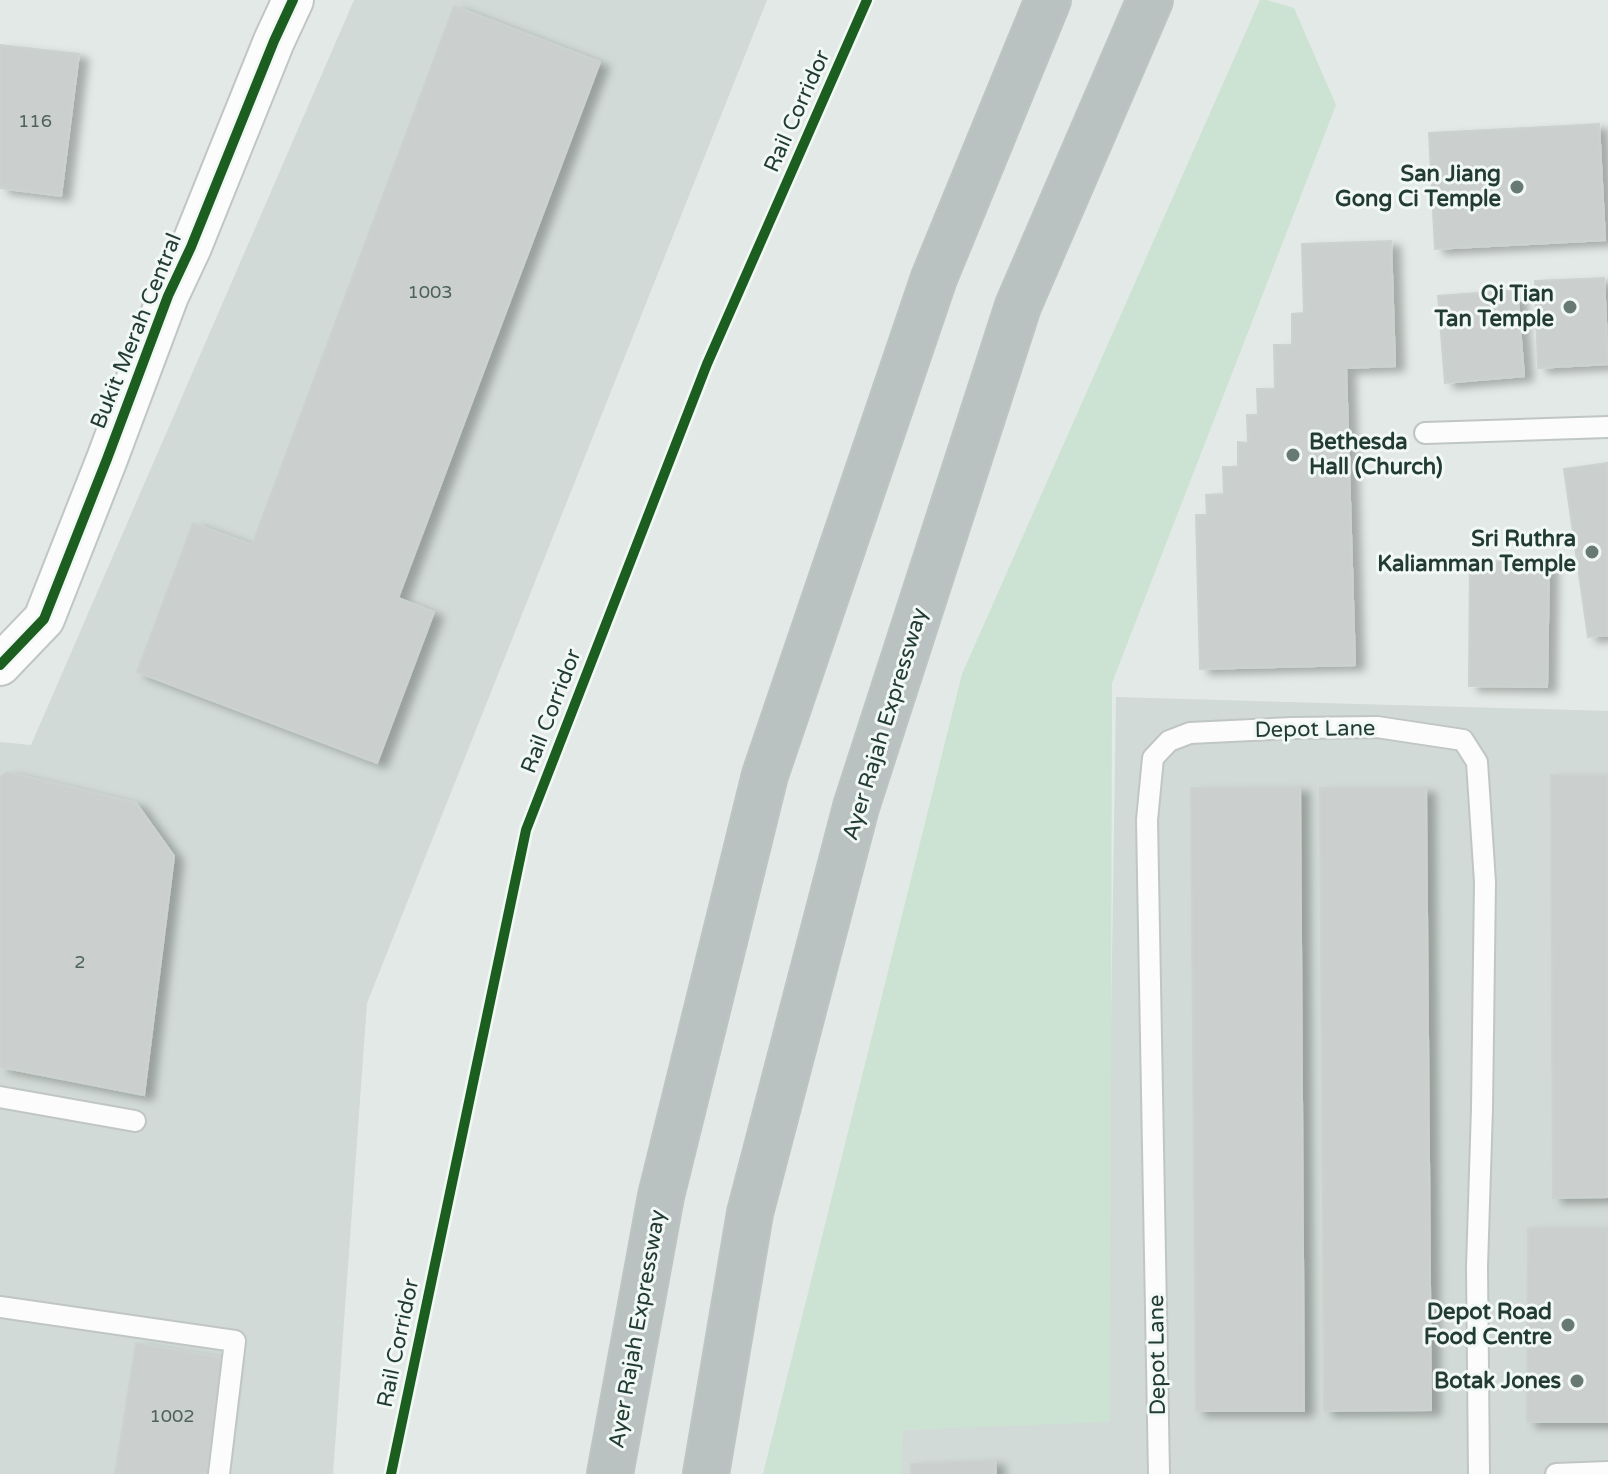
<svg xmlns="http://www.w3.org/2000/svg" width="1608" height="1474" viewBox="0 0 1608 1474" font-family="'Varela Round',sans-serif">
<defs>
<filter id="shadow"><feDropShadow dx="9" dy="5" stdDeviation="4" flood-color="#0004"/></filter>
</defs>
<rect width="100%" height="100%" fill="#e3e9e6"/>
<g fill="#d1dad6">
<path d="M354,0H767L367,1003L333,1474H0V742L31,745Z"/>
<path d="M1116,697L1608,711V1474H900L903,1430L1105,1420Z"/>
</g>
<path fill="#cce2d2" d="M1260,0H1267L1294,8L1336,105L1112,683L1110,1422L903,1430L901,1474H763L962,674Z"/>
<g fill="#cbd0ce" stroke="#ccd2cf" stroke-width="2" filter="url(#shadow)">
<path d="M454,6L600,62L398,598L434,612L377,763L137,672L193,523L252,545Z"/>
<path d="M0,45L79,54L61,196L0,188Z"/>
<path d="M1599,124L1605,240L1435,249L1429,133Z"/>
<path d="M1391,241L1395,366L1346,368L1355,665L1200,669L1196,515H1207L1206,495L1224,494L1223,467H1238V442L1248,443L1247,415H1258L1257,389H1275L1274,345H1292V314L1304,313L1302,244Z"/>
<path d="M1604,278L1608,364L1538,368L1535,281Z"/>
<path d="M1517,290L1524,376L1445,383L1438,296Z"/>
<path d="M1608,463V635L1588,637L1564,469Z"/>
<path d="M1470,561L1549,562L1547,687L1469,686Z"/>
<path d="M7,772L136,803L174,856L144,1095L0,1067V777Z"/>
<path d="M1551,775H1608V1197L1553,1198Z"/>
<path d="M1300,787L1304,1411H1196L1191,788Z"/>
<path d="M1320,788H1426L1431,1410L1324,1411Z"/>
<path d="M1528,1228H1608V1422H1527Z"/>
<path d="M136,1343L228,1359L210,1474H115Z"/>
<path d="M995,1460L996,1474H911V1464Z"/>
</g>
<g fill="none" stroke-linecap="round" stroke-linejoin="round">
<g stroke="#c0c6c3" stroke-width="24">
<g id="lane">
<path d="M1425,433L1608,427"/>
<path d="M0,1097L135,1121"/>
<path d="M0,1307L235,1341L219,1474"/>
<path d="M1159,1474L1147,820L1153,758L1169,741L1190,733L1292,728L1377,727L1463,740L1477,762L1485,882L1482,1108L1477,1267L1479,1474"/>
<path d="M1556,1474L1608,1472"/>
</g>
</g>
<g stroke="#c0c6c3" stroke-width="44">
<path id="street" d="M0,665L44,619L107,459L168,296L191,247L274,41L293,0"/>
</g>
<g stroke="#bcc5c2" stroke-width="48">
<g id="highway">
<path d="M610,1474L661,1196L765,775L934,278L1048,0"/>
<path d="M706,1474L750,1213L856,807L1018,306L1150,0"/>
</g>
</g>
<use href="#lane" stroke="#fbfcfb" stroke-width="20"/>
<use href="#street" stroke="#fbfcfb" stroke-width="40"/>
<use href="#highway" stroke="#b9c2c0" stroke-width="44"/>
<g stroke="#f2f8f5" stroke-width="15">
<g id="cycleway">
<path d="M0,665L44,619L107,459L168,296L191,247L274,41L293,0"/>
<path d="M391,1474L526,830L707,364L867,0"/>
</g>
</g>
<use href="#cycleway" stroke="#1b5e20" stroke-width="10"/>
</g>
<g fill="#667972" stroke="#f2f8f5" stroke-width="3">
<circle cx="1517" cy="187" r="8"/>
<circle cx="1570" cy="307" r="8"/>
<circle cx="1293" cy="455" r="8"/>
<circle cx="1592" cy="552" r="8"/>
<circle cx="1568" cy="1325" r="8"/>
<circle cx="1577" cy="1381" r="8"/>
</g>
<g text-anchor="middle" dominant-baseline="central" stroke-width="6" stroke-linejoin="round" paint-order="stroke">
<g font-size="18" fill="#4d625b">
<text x="35" y="121">116</text>
<text x="430" y="292">1003</text>
<text x="80" y="962">2</text>
<text x="172" y="1416">1002</text>
</g>
<g font-size="22" fill="#223c34" stroke="#f2f8f5">
<text transform="translate(797 111) rotate(-66)">Rail Corridor</text>
<text transform="translate(136 331) rotate(-68)">Bukit Merah Central</text>
<text transform="translate(551 711) rotate(-69)">Rail Corridor</text>
<text transform="translate(885 724) rotate(-73)">Ayer Rajah Expressway</text>
<text transform="translate(1315 729) rotate(-1)">Depot Lane</text>
<text transform="translate(637 1329) rotate(-80)">Ayer Rajah Expressway</text>
<text transform="translate(398 1343) rotate(-78)">Rail Corridor</text>
<text transform="translate(1157 1355) rotate(-91)">Depot Lane</text>
</g>
<g font-size="22" font-weight="bold" fill="#223c34" stroke="#f2f8f5" text-anchor="end">
<text x="1501" y="174">San Jiang<tspan x="1501" dy="25">Gong Ci Temple</tspan></text>
<text x="1554" y="294">Qi Tian<tspan x="1554" dy="25">Tan Temple</tspan></text>
<text x="1309" y="442" text-anchor="start">Bethesda<tspan x="1309" dy="25">Hall (Church)</tspan></text>
<text x="1576" y="539">Sri Ruthra<tspan x="1576" dy="25">Kaliamman Temple</tspan></text>
<text x="1552" y="1312">Depot Road<tspan x="1552" dy="25">Food Centre</tspan></text>
<text x="1561" y="1381">Botak Jones</text>
</g>
</g>
</svg>
